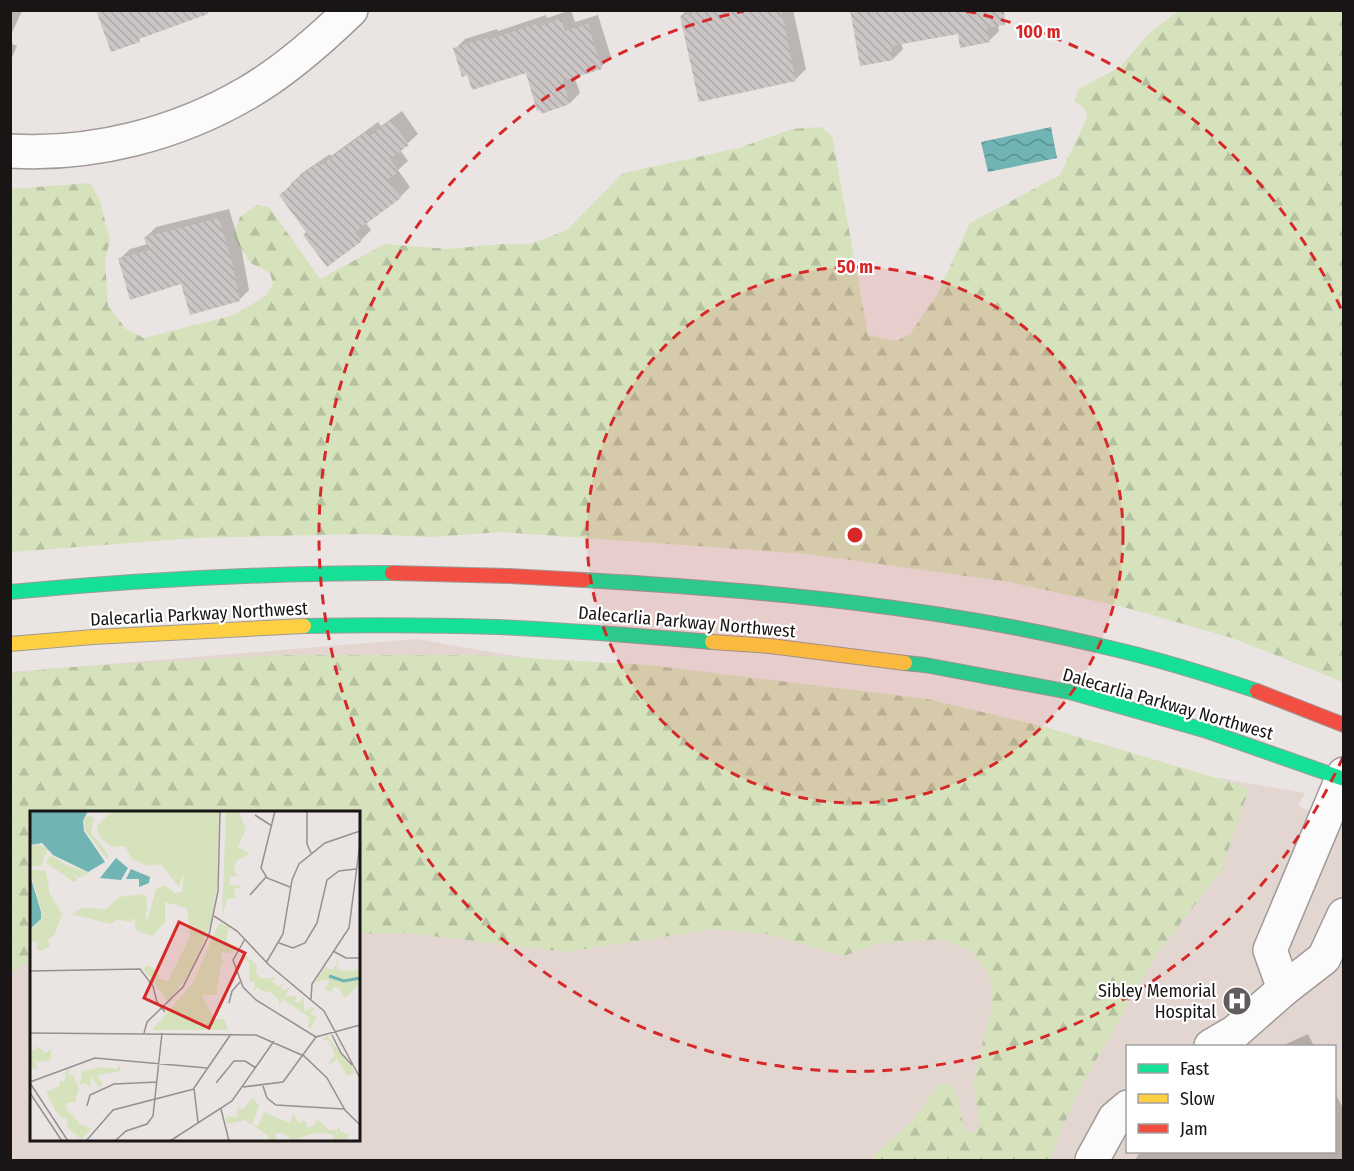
<svg xmlns="http://www.w3.org/2000/svg" width="1354" height="1171" viewBox="0 0 1354 1171" font-family="'Fira Sans Condensed',sans-serif">
<defs>
<pattern id="forest-firs" width="22" height="20" patternUnits="userSpaceOnUse" patternTransform="scale(1.5)"><rect width="22" height="20" fill="#d5e2bc"/><path d="M5 1l3.5 6h-7zM16 11l3.5 6h-7z" fill="#b6c1a1"/></pattern>
<pattern id="water-waves" width="16" height="10" patternUnits="userSpaceOnUse" patternTransform="scale(1.5)"><rect width="16" height="10" fill="#70b4b4"/><path d="M0 5q4-4 8 0t8 0" fill="none" stroke="#5b9191"/></pattern>
<pattern id="building-back-hatch" width="6" height="6" patternUnits="userSpaceOnUse" patternTransform="scale(1.5)"><rect width="6" height="6" fill="#cbc6c5"/><path d="M-1 5l2 2M0 0l6 6M5-1l2 2" fill="none" stroke="#aea9a8"/></pattern>
</defs>
<rect width="100%" height="100%" fill="#eae4e2"/>
<path fill="#e3d6d1" fill-rule="evenodd" d="M417,639L1305,793L1298,806L1343,823V1160H11V672ZM32,812H358V1140H32ZM1128,1046H1334V1152H1128Z"/>
<g fill="url(#forest-firs)">
<path d="M1179,11H1343V682L1232,638L1131,609L1009,582L808,554L501,532L432,537L362,534L195,538L11,552V189L90,183L100,201L110,240L105,260L108,306L126,329L144,338L234,315L267,295L273,283L270,273L251,263L233,236L240,217L257,205L269,207L320,279L385,244L447,249L502,244H531L567,230L623,173L739,148L792,129L821,127L832,136L868,335L897,341L910,334L937,295L970,223L1060,175L1087,118L1085,109L1074,101L1079,89L1120,67L1150,32Z"/>
<path d="M279,655H474L648,665L927,699L1045,727L1249,788L1221,871L1156,955L1078,1092L1049,1160H872L876,1153L910,1123L941,1083L951,1085L957,1095L964,1130L973,1134L980,1125L973,1082L992,1006L990,975L970,950L939,939L877,944L844,956L768,934L713,929L567,952L405,933L363,934H358V812H32L31,960L22,965L11,973V674L56,668Z"/>
</g>
<path fill="url(#water-waves)" d="M1051,127L1057,158L988,172L981,142Z"/>
<g fill="#0003">
<path d="M10,10L22,11L10,37Z"/>
<path d="M571,10L575,22L598,15L611,57L601,67L574,76L580,93L570,103L527,71L455,49L465,39L497,29L498,31L546,15L547,18Z"/>
<path d="M687,10H793L806,69L796,79L700,100L681,16Z"/>
<path d="M852,10H996L999,31L989,41L959,32L901,43L903,49L893,59Z"/>
<path d="M10,43L17,46L10,62Z"/>
<path d="M402,111L418,134L400,150L408,161L398,170L410,187L400,197L365,222L371,230L361,240L308,232L281,195L302,173L330,154L331,156L378,122L381,126Z"/>
<path d="M229,209L242,252L249,290L239,300L182,282L120,259L130,249L148,244L146,237L156,227Z"/>
<path d="M1308,1034L1314,1046H1282Z"/>
<path d="M1334,1091L1344,1110V1160H1135L1140,1152H1334Z"/>
</g>
<g fill="url(#building-back-hatch)">
<path d="M96,10H208V14L139,39L140,42L111,52Z"/>
<path d="M704,10H781L796,81L699,102L680,16Z"/>
<path d="M850,10H1004L1005,25L987,28L990,42L960,48L958,34L891,46L893,60L860,66Z"/>
<path d="M561,19L565,31L588,24L602,69L563,81L570,104L541,114L540,110L537,111L526,73L472,90L467,75L462,77L453,48L487,38L488,40L536,24L537,27Z"/>
<path d="M391,120L409,145L390,159L399,172L388,179L401,198L355,232L362,241L327,267L303,235L306,232L279,195L292,185L291,183L319,162L321,165L367,131L371,135Z"/>
<path d="M219,218L232,262L240,301L190,315L181,284L130,300L118,258L148,251L144,237Z"/>
</g>
<g fill="none" stroke-linecap="round" stroke-linejoin="round">
<g stroke="#9f9a98" stroke-width="36">
<g id="street">
<path d="M10,151C92,156 177,134 247,93C285,71 320,40 351,10"/>
<path d="M1284,989L1270,950L1344,774"/>
<path d="M1211,1046L1235,1032L1284,989L1324,958L1344,915"/>
<path d="M1092,1160L1115,1118L1128,1107"/>
</g>
</g>
<g stroke="#9f9a98" stroke-width="16">
<g id="fast">
<path d="M584,580C763,590 944,607 1118,650C1165,661 1212,676 1257,691"/>
<path d="M10,592C137,580 264,573 392,573"/>
<path d="M304,626C368,625 433,625 497,627C569,630 641,636 712,642"/>
<path d="M905,663L925,665L1070,692L1204,730L1344,779"/>
</g>
</g>
<g stroke="#9f9a98" stroke-width="16">
<g id="slow">
<path d="M712,642L770,646L905,663"/>
<path d="M10,644L93,637L304,626"/>
</g>
</g>
<g stroke="#9f9a98" stroke-width="16">
<g id="jam">
<path d="M392,573L509,576L584,580"/>
<path d="M1257,691L1344,725"/>
</g>
</g>
<use href="#street" stroke="#fcfbfb" stroke-width="33"/>
<use href="#fast" stroke="#16e098" stroke-width="14"/>
<use href="#slow" stroke="#ffcf43" stroke-width="14"/>
<use href="#jam" stroke="#f24e42" stroke-width="14"/>
</g>
<circle cx="855" cy="535" r="268" fill="#d62828" fill-opacity=".12"/>
<g fill="none" stroke="#d62828" stroke-width="3" stroke-dasharray="10 8">
<circle cx="855" cy="535" r="268"/>
<path d="M1343 757A536 536 0 1 1 744 11M966 11A536 536 0 0 1 1343 313"/>
</g>
<defs>
<g id="hospital-disc" transform="scale(1.5)"><circle r="9.5" fill="#625d5c" stroke="#fff"/><path d="M-5-5h3v3.5h4V-5h3V5h-3V1.5h-4V5h-3Z" fill="#fff"/></g>
</defs>
<g fill-rule="evenodd">
<use href="#hospital-disc" x="1237" y="1001"/>
</g>
<g text-anchor="middle" dominant-baseline="central" stroke-width="4.5" stroke-linejoin="round" paint-order="stroke">
<g font-size="18" fill="#191514" stroke="#fff">
<text transform="translate(199 614) rotate(-3)">Dalecarlia Parkway Northwest</text>
<text transform="translate(687 622) rotate(5)">Dalecarlia Parkway Northwest</text>
<text transform="translate(1168 704) rotate(16)">Dalecarlia Parkway Northwest</text>
</g>
<g font-size="18" fill="#191514" stroke="#fff" text-anchor="end">
<text x="1216" y="991">Sibley Memorial<tspan x="1216" dy="21">Hospital</tspan></text>
</g>
</g>
<g transform="translate(30 811)">
<rect width="330" height="330" fill="#eae4e2"/>
<path d="M82,0H189L187,73L181,112L161,161L138,191L113,157L118,154L127,161L130,166L126,167L138,170L160,126L157,97L135,91V111L123,125L106,119L104,106L101,111L87,108L81,113L41,103L53,97L76,98L89,86L113,83L117,87L116,114L126,78L134,74L145,82L152,81L154,62L149,76L131,53L118,55L102,48L95,35L81,36L69,25L67,15ZM196,0H208L216,18L208,36L220,43L207,49L204,59L207,65L200,66L199,74L213,75L204,78L205,87L197,88L192,105ZM58,4L64,7L61,22L78,43V49L55,19L54,10ZM8,33L18,38L16,42L11,55H0V36ZM20,44L36,54L59,62L48,67L41,60L48,70L44,71L16,52ZM0,58L16,60L20,83L32,103L24,125L18,128L20,135L11,140L7,139L6,129L0,132V119L11,109L12,103ZM189,112L199,116L196,131L205,135L202,142L192,141L191,149L196,151L191,153L186,184H172L184,208H194L198,219H122L163,172ZM213,143L227,154L226,162L232,168L246,166L242,171L249,176L254,172L251,177L254,180L260,176L255,186L267,185L265,191L268,192L274,187V200L285,196L281,203L287,206L281,216L289,220L278,216L280,207L253,188L249,195V189L239,180L234,181L227,176L223,181L225,171H220L219,152ZM308,149L307,158L311,160L328,159L330,155V173L315,187L309,177L303,176L302,181L295,178L300,169L294,156L303,159ZM297,225L322,256L324,262L317,265L307,248L297,255L305,243L299,230L292,228ZM6,235L16,242L21,238V249L10,251L5,248L7,258L0,257V238L5,239ZM89,254L91,260L67,264L73,274L69,276L61,265L60,277L55,272L50,274L52,260L72,256L87,258ZM40,258L38,264H43L49,278L45,291L36,292L37,299L51,314L62,317L51,328L38,317L36,306L32,307L25,299L16,281L29,275L31,269L35,271V260ZM223,287L229,295L222,313L228,315L234,301L260,312L263,303L268,312L275,310L277,317L285,314L286,307L299,319H307L310,314V320L319,324L316,330H303V323L286,322L262,329L253,322H246V330H240L237,324L215,309L197,313L196,305L207,306V297L213,298Z" fill="#d5e2bc"/>
<path d="M296,155L300,160L330,164V173L293,169L285,172Z" fill="#d5e2bc"/>
<path d="M0,0H58L53,10L54,20L75,51L58,61L23,44L12,32L0,34ZM86,47L98,57L91,69L70,67ZM101,58L120,66L119,72L109,76V68H96ZM0,64L11,101V108L0,118Z" fill="#70b4b4"/>
<path fill="none" stroke="#70b4b4" stroke-width="3" d="M299,165L314,170L330,167"/>
<path fill="none" stroke="#969190" stroke-width="1.5" d="M245,0L231,57L237,67L260,76M277,0V33L281,42M225,4L242,15M220,84L236,66M184,105L207,120L239,154L294,200L330,267M215,128L203,149L213,176L226,189L286,226M249,132L263,137L275,132L287,112L297,69L309,60L326,58M303,140L316,147H330M236,152L253,123L262,69L269,53L295,32L330,20M0,160L110,158L123,175L127,191L135,201M281,188L282,173L319,117L330,32M199,192L202,180L210,171M0,222L226,224L274,245L297,267L315,299L330,314M114,222L117,211L153,176L179,124L188,80L190,0M302,224L311,242L322,254M0,271L65,247L177,257M0,272L38,330M186,272L204,250H215L226,257M233,275L237,287L246,294L314,298M213,276L253,271L286,226L330,214M0,282L32,330M57,295L60,284L84,273L127,271M191,298L199,330M168,311L164,277L201,223M56,330L83,299L164,278M85,330L96,320L117,313L123,305L132,222M140,330L202,290L244,230"/>
<path fill="#d62828" fill-opacity="0.15" stroke="#d62828" stroke-width="3" d="M149,111L215,142L179,217L114,187Z"/>
<rect width="330" height="330" fill="none" stroke="#191514" stroke-width="3"/>
</g>
<circle cx="855" cy="535" r="9" fill="#d62828" stroke="#fff" stroke-width="3"/>
<g font-size="18" text-anchor="middle" font-weight="bold" fill="#d62828" stroke="#fff" stroke-width="4.5" stroke-linejoin="round" paint-order="stroke">
<text x="1038" y="38">100 m</text>
<text x="855" y="273">50 m</text>
</g>
<rect width="1354" height="1171" fill="none" stroke="#191514" stroke-width="24"/>
<rect x="1126" y="1045" width="210" height="108" fill="#ffffff" stroke="#a3a1a1" stroke-width="1.5"/>
<rect x="1138" y="1064" width="30" height="9" fill="#16e098" stroke="#a3a1a1" stroke-width="1.5"/>
<text x="1180" y="1075" font-size="18" fill="#191514">Fast</text>
<rect x="1138" y="1094" width="30" height="9" fill="#ffcf43" stroke="#a3a1a1" stroke-width="1.5"/>
<text x="1180" y="1105" font-size="18" fill="#191514">Slow</text>
<rect x="1138" y="1124" width="30" height="9" fill="#f24e42" stroke="#a3a1a1" stroke-width="1.5"/>
<text x="1180" y="1135" font-size="18" fill="#191514">Jam</text>
</svg>
